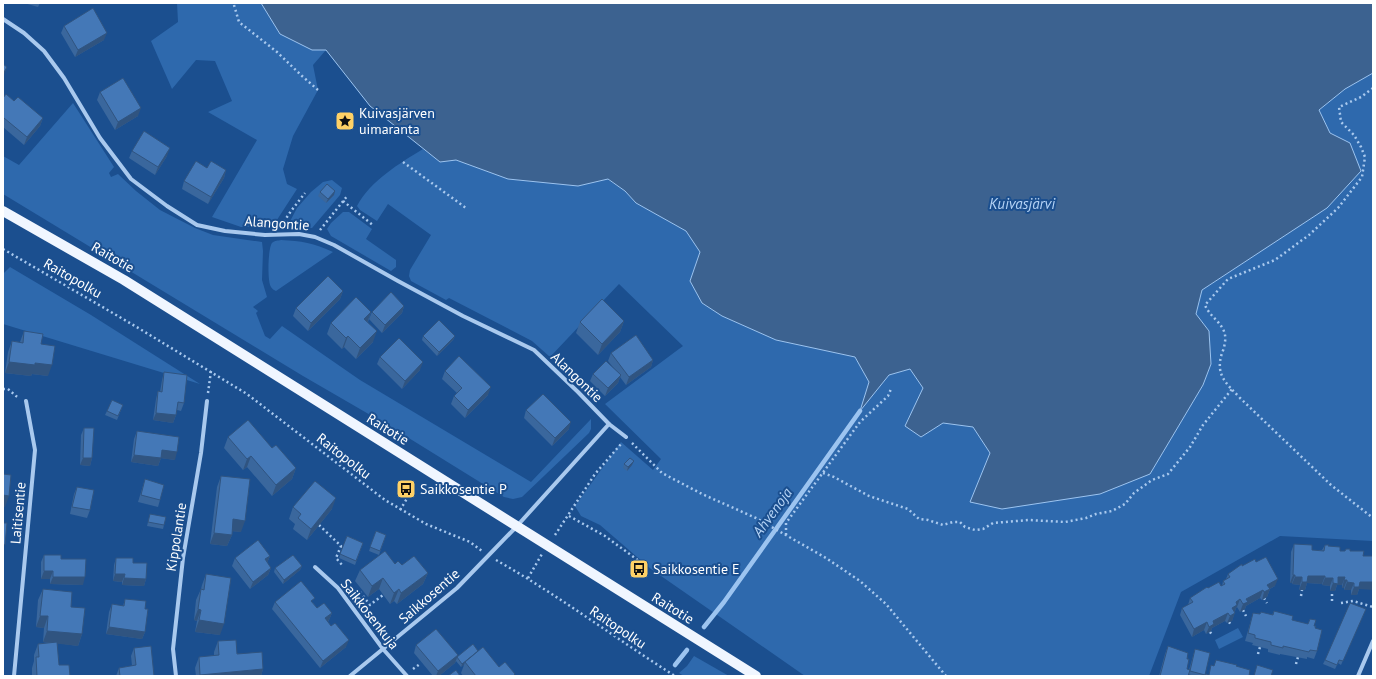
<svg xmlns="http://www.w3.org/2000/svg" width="1376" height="679" viewBox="0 0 1376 679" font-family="'PT Sans',sans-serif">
<rect width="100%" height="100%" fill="#1b4f8f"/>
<g fill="#2e69ad">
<path d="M177,3H261L280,34L312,50H326L313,65L318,90L293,136L283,169L287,184L297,189L273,226L241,227L212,217L257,140L208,112L232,101L215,61L196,60L172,89L151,41L178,22Z"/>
<path d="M1373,73V541L1280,536L1181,592L1149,676H805L651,569L600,525L581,516L575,506L621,442L653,470L661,459L605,404L683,346L619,284L550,357L532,341L449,298L446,300L411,281L409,276L410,270L431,235L388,204L377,221L360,210L357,206C370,181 400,163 423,149L440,162L456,160L508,179L578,186L607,179L625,191L636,203L686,231L700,252L690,281L702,303L722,316L776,340L855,357L869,382L861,409L889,375L910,369L923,388L921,437L943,423L973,427L990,453L971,502L1150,474L1203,385L1211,364L1209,331L1196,314L1202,290L1327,208L1350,143L1330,133L1319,110L1345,89Z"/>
<path d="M73,103L114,167L109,173L111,177L118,174L136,191L160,210L195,228L213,235L262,242L263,251L262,280L267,297L253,307L258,311L256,313L265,336L270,339L282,326L360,380L531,482L591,419V429L589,433L522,497L513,499L504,497L391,427L303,376L3,194V156L19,165Z"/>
<path d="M332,180L342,188L340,195L312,228L287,227L297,208L311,192L323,182Z"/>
<path d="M343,212H349L372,229L366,239L396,260V267L391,271L331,236L327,229L331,223Z"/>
<path d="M281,240C301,241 314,243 333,252L276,291C274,290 272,289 271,287C267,281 268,248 272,243C275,240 278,241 281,240Z"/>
<path d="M10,267L91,315L200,384L3,324V274Z"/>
<path d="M1238,628L1243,637L1219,649L1215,640Z"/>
<path d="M694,656L729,676H684L679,673L687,666Z"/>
</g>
<path fill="#3c6290" stroke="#9cc4f0" d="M261,3H1373V73L1345,89L1319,110L1330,133L1350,143L1361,171L1327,208L1202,290L1196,314L1209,331L1211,364L1203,385L1150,474L1100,494L1002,509L970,502L990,453L973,427L943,423L921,437L905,426L923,388L910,369L889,375L860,411L869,382L855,357L776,340L722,316L702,303L690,281L700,252L686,231L636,203L625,191L608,179L578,186L508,179L456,160L440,162L370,106L326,50H312L280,34Z"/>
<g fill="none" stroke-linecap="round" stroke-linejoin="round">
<g stroke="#9cc4f0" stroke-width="4.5">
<path d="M704,627L724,602L860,411"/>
<path d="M675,665L687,650"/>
</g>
<g stroke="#a9c9ee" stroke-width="2.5" stroke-dasharray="2 3" stroke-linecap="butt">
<path d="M234,5L239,22L277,52L302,76L318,90"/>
<path d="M1373,88L1361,97L1339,107L1341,122L1354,135L1361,147L1365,157L1362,177L1338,208L1309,235L1275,260L1228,279L1205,305C1209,316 1223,323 1225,335C1226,340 1224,349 1222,353C1215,375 1226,383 1240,398L1331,485L1373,518"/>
<path d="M403,162L466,208"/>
<path d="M343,201L374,226"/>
<path d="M281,226L291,211L305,193"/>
<path d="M320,230L348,195"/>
<path d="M3,249L135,326L247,394L385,500L426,524L470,542L482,551"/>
<path d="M3,389H8L16,396L19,398"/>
<path d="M208,393L211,371"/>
<path d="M632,443L662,473L702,494L756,518L826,558L860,581L886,604L946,676"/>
<path d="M823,473L834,477L869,496L908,509L919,519L928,520L943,525L953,522H960L965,527L975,530L983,529L993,523L1029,520L1065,522L1086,518L1096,514L1112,511L1125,504L1134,493L1152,480L1168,474L1190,447L1203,425L1232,389"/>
<path d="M400,510L411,492"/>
<path d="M569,516L605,536L639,561V569"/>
<path d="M319,525L341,546L336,558L343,566"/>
<path d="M555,535L595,474L621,444"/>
<path d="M786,535V523L860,422L888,396L891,389"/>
<path d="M496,560C558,595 615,638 675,676"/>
<path d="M528,578L542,554"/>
<path d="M360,592L370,605L383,595"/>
<path d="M1301,596L1302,590"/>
<path d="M1264,598L1267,603"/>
<path d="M1332,601V591"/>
<path d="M1341,603L1353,601L1373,607"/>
<path d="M1243,610L1246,616"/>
<path d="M1229,622L1231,625"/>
<path d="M1210,632L1213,636"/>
<path d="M1258,654L1260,647"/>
<path d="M1296,664L1298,657"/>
<path d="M413,669L420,664"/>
</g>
<g stroke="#a9c9ee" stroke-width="4">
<path d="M3,19L24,33L44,51L64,78L100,138L131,179L167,206L197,225L225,231L265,235L299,234L315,237L334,245L398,281L463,316L534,350L578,392L609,424L626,437"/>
<path d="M315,567L338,588L383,649L407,676"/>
<path d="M14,676L35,450L26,401"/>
<path d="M176,676L173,649L183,558L201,453L207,401"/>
<path d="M350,676L457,588L517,526L609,424"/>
<path d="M1358,676L1373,641"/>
</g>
<path stroke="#f0f6ff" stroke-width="10" d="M3,211L124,280L756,676"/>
</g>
<g fill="#3a679d">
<path d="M24,3H40L38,7Z"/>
<path d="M64,26L104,40L75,57L61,33Z"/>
<path d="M100,92L138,116L115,130L97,100Z"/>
<path d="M3,98L14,101L43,118L40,126L24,145L3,127Z"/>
<path d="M132,151L167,156L155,175L129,158Z"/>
<path d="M226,170L224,178L208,204L182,189L184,181Z"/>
<path d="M320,192L334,195L326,203L318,196Z"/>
<path d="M343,291L340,299L308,331L293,316L296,308Z"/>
<path d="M404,306L402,313L382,333L369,319L372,312Z"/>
<path d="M371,312L368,322L373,342L356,359L344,347L342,349L327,334L331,323Z"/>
<path d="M624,321L620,332L598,355L576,333L580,322Z"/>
<path d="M24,331L41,344L48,376L32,374L31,376L5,373L8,352L12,341L20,342Z"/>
<path d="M423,336H455L453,340L437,356L422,340Z"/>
<path d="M611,353L653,360L651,367L626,385L620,377L618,383L605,396L590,381L593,374L616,371L608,361Z"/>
<path d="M380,357L420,370L402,389L377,364Z"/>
<path d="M445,371L488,395L465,418L451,404L454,396L457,393L442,379Z"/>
<path d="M164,372L184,403L181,411L177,410L176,415L173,423L153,420L156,399L158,391L160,392L162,380Z"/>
<path d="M123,405L117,420L105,415L107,411Z"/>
<path d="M526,410L569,429L552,446L524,418Z"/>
<path d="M84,428L92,458L90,466L80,465L81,435Z"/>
<path d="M137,431L175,460L161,458L158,466L131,462L134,439Z"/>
<path d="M228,437L272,448L296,468L292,479L272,496L247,467L243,470L224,448Z"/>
<path d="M624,464L632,465L627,471L623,468Z"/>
<path d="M221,476L241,532L232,531V535L227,546L210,544L217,487Z"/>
<path d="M145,479L160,500L158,507L138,502Z"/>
<path d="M77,487L90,510L87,518L70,514L74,494Z"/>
<path d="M293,507L332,509L307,540L293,529L295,524L289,519Z"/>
<path d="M150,514L164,525L163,529L147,526Z"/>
<path d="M376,531L386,535L379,555L369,551Z"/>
<path d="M347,536L363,543L355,565L339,558Z"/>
<path d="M1294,544L1312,550H1322L1325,545L1340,551H1345L1346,549L1350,551L1359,589L1357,595H1351V590H1344V588H1342V585H1337L1335,591H1330V586L1322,585V584L1307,583L1305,590H1299L1300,585L1292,584V583H1290L1291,552Z"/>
<path d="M44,555L61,559L83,585L50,584V579H41V562Z"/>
<path d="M270,556L267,563L271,568L268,575L250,589L232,566L235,558Z"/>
<path d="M116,558L133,563L146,579L144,586L122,585V582L113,581L114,565Z"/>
<path d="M1256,562L1275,586L1270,589L1267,597L1262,600L1260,598L1246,606L1245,609L1240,612L1237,607L1236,608L1232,621L1227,623L1225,621L1212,628L1211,631L1206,634L1204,630L1192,637L1180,615L1182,608L1188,605L1190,598L1208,588L1222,586L1223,581L1226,579L1228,574L1242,566Z"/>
<path d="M395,564L402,565L428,573L423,584L397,604L394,601L390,604L379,589L368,597L355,581L360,570Z"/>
<path d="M302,566L300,570L283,584L274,572L275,568Z"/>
<path d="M206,574L220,635L195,632L197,621L194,620L196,600L201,589L202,585Z"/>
<path d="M43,589L71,607L82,634L78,646L57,643L59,665L70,676H32V668L34,661V655L38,644L48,643L43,642L44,628L36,627L38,600Z"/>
<path d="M125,599L145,609V632L142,639L106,634L109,612L112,604L123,606Z"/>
<path d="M275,602L313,603L317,608L332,613L329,620L328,622L346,647L320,668L272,609Z"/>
<path d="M1274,611L1292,620L1308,624L1310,619L1315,628L1317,651L1314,659L1307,657V659L1280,654V655L1268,652V649L1252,645L1253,643L1245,641L1253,613L1260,614L1272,615Z"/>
<path d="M1364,613L1341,665L1338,663L1335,669L1323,664L1325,660Z"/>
<path d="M218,641L263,669L261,676H196L195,668L199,657L214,656V652Z"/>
<path d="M416,645L458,655L457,657L478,651L499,667L514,676H463L461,673L464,665L461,667L456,661L455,663L439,676H433L414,653Z"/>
<path d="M1168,646L1187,659V669L1189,670L1195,649L1210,653L1204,676H1194L1188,674V676H1159L1165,654Z"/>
<path d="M134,648L154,676H116L119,668L132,666L131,656Z"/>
</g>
<g fill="#305480">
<path d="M107,33L104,40L75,57L78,50Z"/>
<path d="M7,67L4,75L3,77V74Z"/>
<path d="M141,108L138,116L115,130L118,122Z"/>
<path d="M43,118L40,126L24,145L27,137Z"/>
<path d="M170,148L167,156L155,175L158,167Z"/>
<path d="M226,170L224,178L208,204L211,197Z"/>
<path d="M335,191L334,195L326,203L328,199Z"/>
<path d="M343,291L340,299L308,331L311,323Z"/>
<path d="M404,306L402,313L382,333L385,325Z"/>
<path d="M371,312L367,323L364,319Z"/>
<path d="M624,321L620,332L598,355L602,344Z"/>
<path d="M377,331L373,342L356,359L360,348Z"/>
<path d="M348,336L344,347L342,349L346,338Z"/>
<path d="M455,336L453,340L437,356L439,352Z"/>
<path d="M653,360L651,367L626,385L629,377Z"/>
<path d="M9,362L35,363L52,365L48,376L32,374L31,376L5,373Z"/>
<path d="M423,362L420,370L402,389L405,381Z"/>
<path d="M621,375L618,383L605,396L608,388Z"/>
<path d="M491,387L488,395L465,418L468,410Z"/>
<path d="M156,413L176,415L173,423L153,420Z"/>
<path d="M571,422L569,429L552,446L555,438Z"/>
<path d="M162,450L177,452L175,460L159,458Z"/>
<path d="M134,455L161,458L158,466L131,462Z"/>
<path d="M251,456L247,467L243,470L247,459Z"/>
<path d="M83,458H92L90,466L80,465Z"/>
<path d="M634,461L632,465L627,471L628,467Z"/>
<path d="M296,468L292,479L272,496L276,485Z"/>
<path d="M3,495L9,496L5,507H3Z"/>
<path d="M336,498L332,509L307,540L311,529Z"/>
<path d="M233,519L245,521L241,532L229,531Z"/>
<path d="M214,533L232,535L227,546L210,544Z"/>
<path d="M270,556L267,563L265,559Z"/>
<path d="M302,566L300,570L283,584L284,580Z"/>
<path d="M271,568L268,575L250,589L253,582Z"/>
<path d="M44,571H53L50,579H41Z"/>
<path d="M428,573L423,584L397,604L401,593Z"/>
<path d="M115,574H125L122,582L113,581Z"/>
<path d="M1293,575H1295L1292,583H1290Z"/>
<path d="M1308,576H1325L1322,584L1307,583L1305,590H1299L1302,582Z"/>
<path d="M53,577H85L83,585L50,584Z"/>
<path d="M1295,577H1302L1300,585L1292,584Z"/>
<path d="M1338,577H1345L1342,585H1337L1335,591H1330L1333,583Z"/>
<path d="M124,578L146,579L144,586L122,585Z"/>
<path d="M383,578L379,589L368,597L372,586Z"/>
<path d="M1325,578H1333L1330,586L1322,585Z"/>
<path d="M1278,579L1275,586L1264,592L1267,585Z"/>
<path d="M1344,580H1347L1344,588H1342Z"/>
<path d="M1347,582L1354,583L1351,590H1344Z"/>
<path d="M1360,582H1373V590L1359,589L1357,595H1351L1354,587Z"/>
<path d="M399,589L394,601L390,604L394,593Z"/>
<path d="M1270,589L1267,597L1262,600L1264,592Z"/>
<path d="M1263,590L1260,598L1246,606L1245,609L1240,612L1243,604L1246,599Z"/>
<path d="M1240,599L1237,607L1236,608L1234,613L1229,616L1232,608L1236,602Z"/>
<path d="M198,609L201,610L197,621L194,620Z"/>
<path d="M332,613L329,620L322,626L325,618Z"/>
<path d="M1228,613L1225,621L1212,628L1211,631L1206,634L1209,627L1213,621Z"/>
<path d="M1235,613L1232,621L1227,623L1230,616Z"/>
<path d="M40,616H48L44,628L36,627Z"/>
<path d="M199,620L224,624L220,635L195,632Z"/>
<path d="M1207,622L1204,630L1192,637L1194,629Z"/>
<path d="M109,627L145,632L142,639L106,634Z"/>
<path d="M47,631L82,634L78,646L43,642Z"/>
<path d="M349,640L346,647L320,668L323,661Z"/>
<path d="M478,651L465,662L464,665L461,667L462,664Z"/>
<path d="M458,655L455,663L439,676H436L438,671Z"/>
<path d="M263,669L261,676H200V675Z"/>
</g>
<g fill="#4478b7" stroke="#305480">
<path d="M93,8L107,33L78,50L64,26Z"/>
<path d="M3,64L7,67L3,74Z"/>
<path d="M123,78L141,108L118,122L100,92Z"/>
<path d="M6,94L14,101L18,97L43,118L27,137L4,118L3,119V98Z"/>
<path d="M144,131L170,148L158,167L132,151Z"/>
<path d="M196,161L207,168L211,161L226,170L211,197L184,181Z"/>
<path d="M327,184L335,191L328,199L320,192Z"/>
<path d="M328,276L343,291L311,323L296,308Z"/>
<path d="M391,292L404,306L385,325L372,312Z"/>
<path d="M356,297L371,312L364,319L377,331L360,348L348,336L346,338L331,323Z"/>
<path d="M602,299L624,321L602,344L580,322Z"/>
<path d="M439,320L455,336L439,352L423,336Z"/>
<path d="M24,331L43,334L41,344L55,346L52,365L35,363V365L9,362L12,341L23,343Z"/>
<path d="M636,335L653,360L629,377L611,353Z"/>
<path d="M399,338L423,362L405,381L380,357Z"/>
<path d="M459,356L491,387L468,410L454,396L462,388L445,371Z"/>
<path d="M606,361L621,375L608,388L593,374Z"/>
<path d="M164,372L187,375L184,403L178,402L176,415L156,413L158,391L162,392Z"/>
<path d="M543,394L571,422L555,438L526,410Z"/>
<path d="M112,400L123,405L118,416L107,411Z"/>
<path d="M248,420L272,448L276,445L296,468L276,485L251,456L247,459L228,437Z"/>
<path d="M84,428H94L92,458H83Z"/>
<path d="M137,431L179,437L177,452L162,450L161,458L134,455Z"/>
<path d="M630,458L634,461L628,467L624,464Z"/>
<path d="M3,474L11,475L9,496L3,495Z"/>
<path d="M221,476L250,479L245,521L233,519L232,535L214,533Z"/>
<path d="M145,479L164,485L160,500L141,495Z"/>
<path d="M315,481L336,498L311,529L298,518L301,514L293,507Z"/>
<path d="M77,487L94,490L90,510L72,507Z"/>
<path d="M150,514L166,517L164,525L148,522Z"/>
<path d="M3,523H7L5,545L3,544Z"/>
<path d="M376,531L386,535L380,551L370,547Z"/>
<path d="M347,536L363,543L356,561L340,554Z"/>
<path d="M258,540L270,556L265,559L271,568L253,582L235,558Z"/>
<path d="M1294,544L1312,545V550L1324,551L1325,545H1329L1328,546L1340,547V551H1345L1346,549H1350V551H1364L1363,556H1373V582H1360L1359,587H1354V583L1347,582V580H1344L1345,577H1338V584L1333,583V578H1325V576H1308L1307,582H1302V577H1295V575H1293Z"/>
<path d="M385,551L395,564L398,561L402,565L414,556L428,573L401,593L399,589L394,593L383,578L372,586L360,570Z"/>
<path d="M44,555H61V559H86L85,577H53V571H44Z"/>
<path d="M293,555L302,566L284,580L275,568Z"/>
<path d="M1266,557L1278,579L1267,585L1270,589L1264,592L1263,590L1246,599L1248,602L1243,604L1240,599L1236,602L1237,605L1232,608L1235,613L1230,616L1228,613L1213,621L1214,624L1209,627L1207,622L1194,629L1182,608L1193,602L1190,598L1207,587L1208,588L1219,582L1221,586L1225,584L1223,581L1230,577L1228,574L1242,564V566L1255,559L1256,562Z"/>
<path d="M116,558H133V563H147L146,579L124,578L125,574H115Z"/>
<path d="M206,574L231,578L224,624L199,620L201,610L198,609L201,589L204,590Z"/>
<path d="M301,581L315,598L311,601L317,608L324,603L332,613L325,618L331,626L335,623L349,640L323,661L275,602Z"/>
<path d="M43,589L72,592L71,607L85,608L82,634L47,631L48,616H40Z"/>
<path d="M125,599L146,601L145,609H148L145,632L109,627L112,604L124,606Z"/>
<path d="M1350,603L1366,609L1343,661L1339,660L1337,665L1325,660Z"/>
<path d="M1274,611L1293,616L1292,620L1308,624L1310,619L1316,620L1314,626H1316L1315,628L1322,630L1317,651L1310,650L1309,652L1283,646V648L1271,645V642L1255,638V635L1248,633L1253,613L1260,614L1261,612L1273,615Z"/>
<path d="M436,629L458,655L438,671L416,645Z"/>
<path d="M236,640L237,654L262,652L263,669L200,675L199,657L219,655L218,641Z"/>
<path d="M57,642L59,665H69L70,676H37L36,657H39L38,644Z"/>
<path d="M473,644L478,651L462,664L457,657Z"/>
<path d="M151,646L154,676H120L119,668L136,665L134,648Z"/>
<path d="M1168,646L1188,653L1187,659H1189L1187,669L1190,670L1188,676H1160Z"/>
<path d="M483,647L499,667L505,662L515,674L513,676H476L465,662Z"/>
<path d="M1195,649L1210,653L1205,675L1190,671Z"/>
<path d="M1216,660L1237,665L1236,666L1250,670L1249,676H1205L1206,674L1209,675L1211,665L1214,666Z"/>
<path d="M1257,665L1273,670L1271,676H1254Z"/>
<path d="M456,670L460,676H448Z"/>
</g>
<defs>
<g id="sight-square" transform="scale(1)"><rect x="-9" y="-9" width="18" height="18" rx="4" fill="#ffd166" stroke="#1b4f8f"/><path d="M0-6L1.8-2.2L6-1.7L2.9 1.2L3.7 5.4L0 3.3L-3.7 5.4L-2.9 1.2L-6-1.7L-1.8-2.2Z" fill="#111"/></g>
<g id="bus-square" transform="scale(1)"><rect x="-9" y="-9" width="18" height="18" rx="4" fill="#ffd166" stroke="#1b4f8f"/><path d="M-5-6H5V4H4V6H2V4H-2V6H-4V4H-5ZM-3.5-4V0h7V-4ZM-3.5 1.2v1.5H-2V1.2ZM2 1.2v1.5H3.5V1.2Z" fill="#111"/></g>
</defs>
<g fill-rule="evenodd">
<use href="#sight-square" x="345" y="121"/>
<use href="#bus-square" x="406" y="489"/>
<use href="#bus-square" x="639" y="569"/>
</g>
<g text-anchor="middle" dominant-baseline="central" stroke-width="4" stroke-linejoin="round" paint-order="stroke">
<g font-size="14" fill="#fff" stroke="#1b4f8f" text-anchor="start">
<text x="359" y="113">Kuivasjärven<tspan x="359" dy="16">uimaranta</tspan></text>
<text x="420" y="489">Saikkosentie P</text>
<text x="653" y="569">Saikkosentie E</text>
</g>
<g font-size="14" fill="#fff" stroke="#1b4f8f">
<text transform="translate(277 223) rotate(4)">Alangontie</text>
<text transform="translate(113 257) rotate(30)">Raitotie</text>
<text transform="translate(73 278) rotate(30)">Raitopolku</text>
<text transform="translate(577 377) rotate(44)">Alangontie</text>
<text transform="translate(388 429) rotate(32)">Raitotie</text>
<text transform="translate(344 456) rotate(38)">Raitopolku</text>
<text transform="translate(18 513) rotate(-85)">Laitisentie</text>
<text transform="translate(176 537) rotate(-81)">Kippolantie</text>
<text transform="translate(429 596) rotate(-41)">Saikkosentie</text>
<text transform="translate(673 608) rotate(32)">Raitotie</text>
<text transform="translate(370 614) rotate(52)">Saikkosenkuja</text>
<text transform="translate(618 627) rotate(34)">Raitopolku</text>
</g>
<g font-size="15" font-style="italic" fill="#b5d3f5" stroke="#1b4f8f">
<text x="1022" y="203">Kuivasjärvi</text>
<text transform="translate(772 512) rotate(-54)">Ahvenoja</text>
</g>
</g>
<rect width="1376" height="679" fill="none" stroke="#ffffff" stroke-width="8"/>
</svg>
